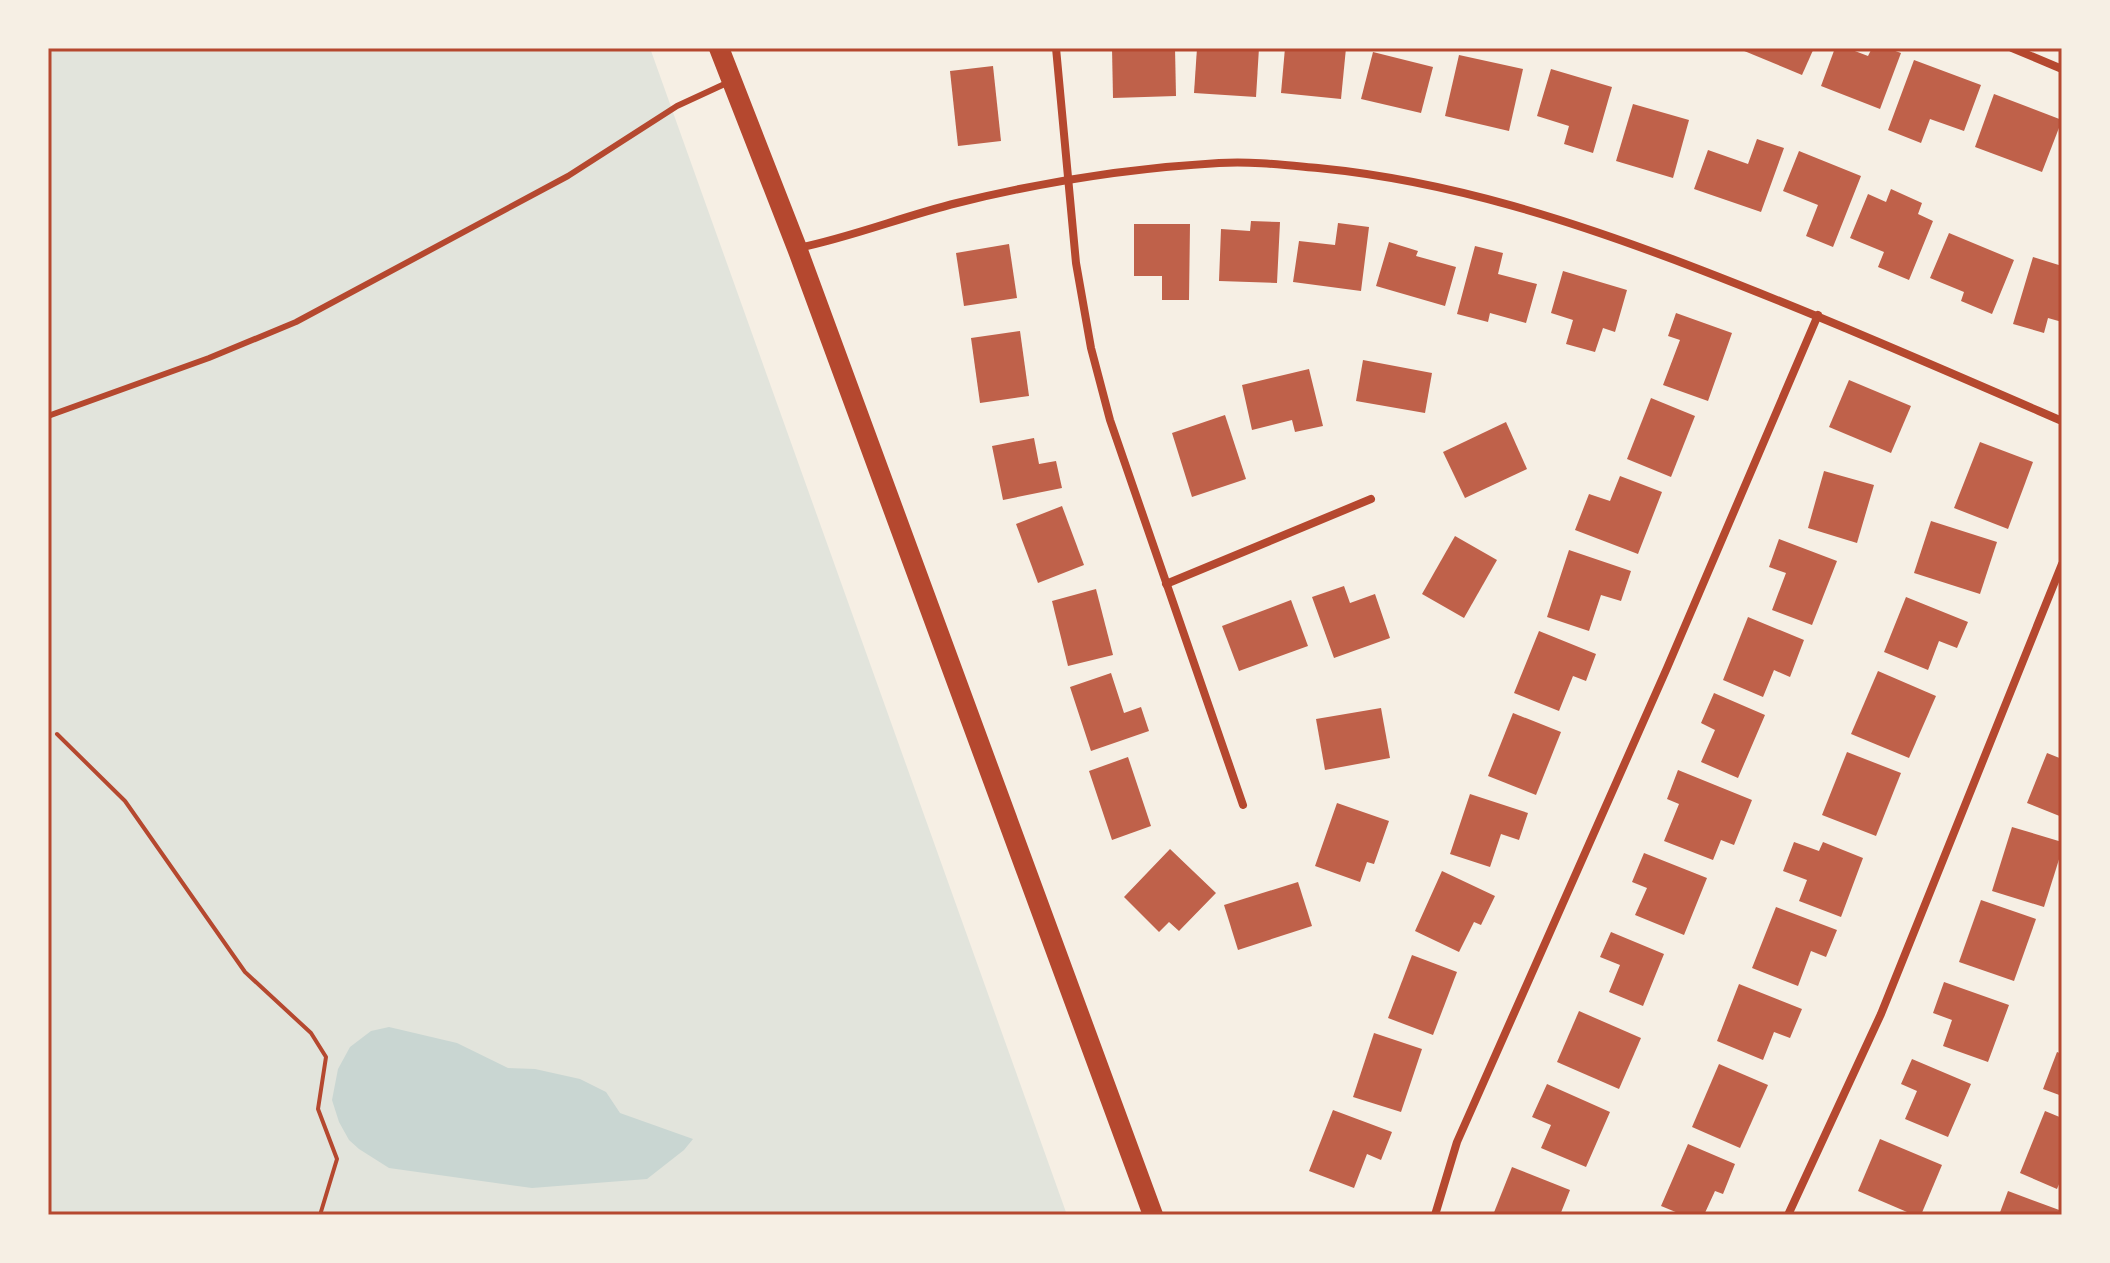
<svg xmlns="http://www.w3.org/2000/svg" width="2110" height="1263" viewBox="0 0 2110 1263" font-family="'Asap Condensed',sans-serif">
<rect width="100%" height="100%" fill="#f6efe4"/>
<path fill="#e2e4dc" d="M48,48H650L1067,1215H48Z"/>
<path fill="#c9d6d2" d="M389,1027L457,1043L508,1068L535,1069L580,1079L606,1092L620,1113L693,1139L684,1150L647,1179L532,1188L389,1168L359,1149L349,1140L339,1122L332,1100L338,1069L350,1047L371,1031Z"/>
<g fill="#bf614a">
<path d="M1112,48H1175L1176,96L1113,98Z"/>
<path d="M1197,48H1259L1256,97L1194,93Z"/>
<path d="M1285,48H1346L1341,99L1281,93Z"/>
<path d="M1737,48H1814L1802,75Z"/>
<path d="M1835,48H1847L1868,56L1872,48H1887L1901,53L1880,109L1821,86Z"/>
<path d="M1373,52L1433,67L1421,113L1361,99Z"/>
<path d="M1459,55L1523,69L1509,131L1445,116Z"/>
<path d="M1914,60L1981,85L1964,131L1930,119L1921,143L1888,130Z"/>
<path d="M993,66L1001,141L958,146L950,71Z"/>
<path d="M1551,69L1612,87L1593,153L1564,144L1569,126L1537,116Z"/>
<path d="M1994,94L2062,120L2042,172L1975,147Z"/>
<path d="M1633,104L1689,120L1673,178L1616,161Z"/>
<path d="M1757,139L1784,148L1761,212L1694,189L1708,150L1748,164Z"/>
<path d="M1799,151L1861,176L1833,247L1806,236L1818,205L1783,191Z"/>
<path d="M1891,189L1922,203L1918,214L1933,221L1909,280L1878,267L1884,252L1850,238L1868,194L1886,202Z"/>
<path d="M1251,221L1280,222L1277,283L1219,281L1221,229L1250,231Z"/>
<path d="M1338,223L1369,227L1361,291L1293,282L1299,241L1335,245Z"/>
<path d="M1134,224H1190L1189,300H1162V276H1134Z"/>
<path d="M1949,233L2014,260L1992,314L1961,301L1964,292L1930,278Z"/>
<path d="M1389,242L1418,251L1416,256L1456,267L1445,306L1376,286Z"/>
<path d="M1009,244L1017,298L964,306L956,253Z"/>
<path d="M1475,246L1503,253L1498,274L1537,284L1526,323L1490,313L1488,322L1457,314Z"/>
<path d="M2033,257L2062,266V322L2048,318L2044,333L2013,324Z"/>
<path d="M1563,271L1627,290L1615,332L1603,328L1595,352L1566,344L1573,320L1551,313Z"/>
<path d="M1676,313L1732,333L1708,401L1663,385L1680,340L1668,336Z"/>
<path d="M1020,331L1029,396L980,403L971,338Z"/>
<path d="M1363,360L1432,373L1425,413L1356,401Z"/>
<path d="M1309,369L1323,426L1295,432L1292,420L1252,430L1242,385Z"/>
<path d="M1849,380L1911,406L1891,453L1829,427Z"/>
<path d="M1651,398L1695,416L1671,477L1627,459Z"/>
<path d="M1225,415L1246,479L1192,497L1172,433Z"/>
<path d="M1506,422L1527,469L1465,498L1443,452Z"/>
<path d="M1034,438L1039,464L1056,461L1062,488L1003,500L992,446Z"/>
<path d="M1980,442L2033,462L2008,529L1954,508Z"/>
<path d="M1824,471L1874,485L1857,543L1808,528Z"/>
<path d="M1620,476L1662,492L1638,554L1575,530L1589,494L1610,501Z"/>
<path d="M1062,506L1084,565L1038,583L1016,524Z"/>
<path d="M1931,521L1997,542L1980,594L1914,573Z"/>
<path d="M1455,536L1497,560L1464,618L1422,594Z"/>
<path d="M1779,539L1837,561L1812,625L1772,610L1786,573L1769,567Z"/>
<path d="M1569,550L1631,571L1621,601L1601,595L1589,631L1547,617Z"/>
<path d="M1344,586L1350,603L1375,594L1390,638L1334,658L1312,597Z"/>
<path d="M1096,589L1113,655L1068,666L1052,601Z"/>
<path d="M1906,597L1968,622L1957,648L1939,641L1928,670L1884,652Z"/>
<path d="M1291,600L1308,646L1239,671L1222,626Z"/>
<path d="M1748,617L1804,640L1790,677L1774,670L1763,697L1723,680Z"/>
<path d="M1539,631L1596,654L1586,681L1573,676L1559,711L1514,693Z"/>
<path d="M1878,671L1936,696L1909,758L1851,734Z"/>
<path d="M1111,673L1124,713L1141,707L1149,731L1091,751L1070,687Z"/>
<path d="M1714,693L1765,715L1738,778L1701,762L1715,730L1701,723Z"/>
<path d="M1381,708L1390,758L1325,770L1316,719Z"/>
<path d="M1513,713L1561,732L1536,795L1488,776Z"/>
<path d="M1847,752L1901,773L1876,836L1822,815Z"/>
<path d="M2047,753L2062,759V817L2027,803Z"/>
<path d="M1128,757L1151,826L1112,840L1089,771Z"/>
<path d="M1678,770L1752,800L1734,845L1721,840L1713,860L1664,841L1679,804L1667,799Z"/>
<path d="M1470,794L1528,813L1519,840L1501,834L1490,867L1450,854Z"/>
<path d="M1337,803L1389,821L1374,864L1367,862L1360,882L1315,866Z"/>
<path d="M2012,827L2062,842V850L2044,907L1992,891Z"/>
<path d="M1794,842L1819,851L1823,842L1863,858L1841,917L1799,901L1807,880L1783,871Z"/>
<path d="M1170,849L1216,893L1179,931L1169,922L1159,932L1124,897Z"/>
<path d="M1644,853L1707,878L1684,935L1635,915L1647,888L1632,882Z"/>
<path d="M1442,871L1495,896L1481,925L1474,922L1459,952L1415,931Z"/>
<path d="M1298,882L1312,926L1238,950L1224,905Z"/>
<path d="M1981,900L2036,919L2014,981L1959,962Z"/>
<path d="M1776,907L1837,930L1826,957L1811,951L1798,986L1752,968Z"/>
<path d="M1611,932L1664,954L1643,1006L1609,992L1620,965L1600,957Z"/>
<path d="M1412,955L1457,972L1433,1035L1388,1018Z"/>
<path d="M1944,982L2009,1005L1988,1062L1943,1046L1952,1020L1933,1013Z"/>
<path d="M1739,984L1802,1009L1790,1038L1774,1032L1763,1060L1717,1041Z"/>
<path d="M1579,1011L1641,1038L1619,1089L1557,1062Z"/>
<path d="M1374,1033L1422,1049L1401,1112L1353,1097Z"/>
<path d="M2057,1052L2062,1054V1096L2043,1089Z"/>
<path d="M1912,1059L1971,1084L1948,1137L1905,1119L1917,1091L1901,1084Z"/>
<path d="M1719,1064L1768,1085L1740,1148L1692,1127Z"/>
<path d="M1547,1084L1610,1112L1586,1167L1541,1148L1551,1125L1532,1117Z"/>
<path d="M1333,1110L1392,1132L1381,1160L1367,1154L1354,1188L1309,1171Z"/>
<path d="M2045,1111L2062,1118V1177L2057,1189L2020,1173Z"/>
<path d="M1880,1139L1942,1165L1921,1215H1914L1858,1191Z"/>
<path d="M1688,1144L1735,1164L1723,1194L1715,1191L1704,1215H1683L1661,1206Z"/>
<path d="M1512,1167L1570,1190L1560,1215H1493Z"/>
<path d="M2008,1191L2062,1211V1215H1999Z"/>
</g>
<g fill="none" stroke-linecap="round" stroke-linejoin="round">
<path stroke="#b5482f" stroke-width="4" d="M57,734L125,801L245,972L311,1033L326,1057L318,1109L337,1159L320,1215"/>
<path stroke="#b5482f" stroke-width="6" d="M48,416L209,358L296,322L568,176L677,106L729,82"/>
<g stroke="#b5482f" stroke-width="8">
<path d="M1056,48L1076,263L1091,348L1110,420L1243,805"/>
<path d="M2012,48L2062,69"/>
<path d="M798,248C852,237 904,216 957,203C1042,182 1131,168 1219,163C1252,161 1285,165 1318,168C1451,181 1577,222 1701,270C1823,317 1942,369 2062,421"/>
<path d="M1166,584L1371,499"/>
<path d="M1435,1215L1457,1142L1667,668L1818,315"/>
<path d="M1788,1215L1881,1014L2062,564"/>
</g>
<path stroke="#b5482f" stroke-width="20" d="M719,48L797,248L1153,1215"/>
</g>
<rect width="2110" height="1263" fill="none" stroke="#f6efe4" stroke-width="100"/>
<rect x="50" y="50" width="2010" height="1163" fill="none" stroke="#b5482f" stroke-width="3"/>
</svg>
